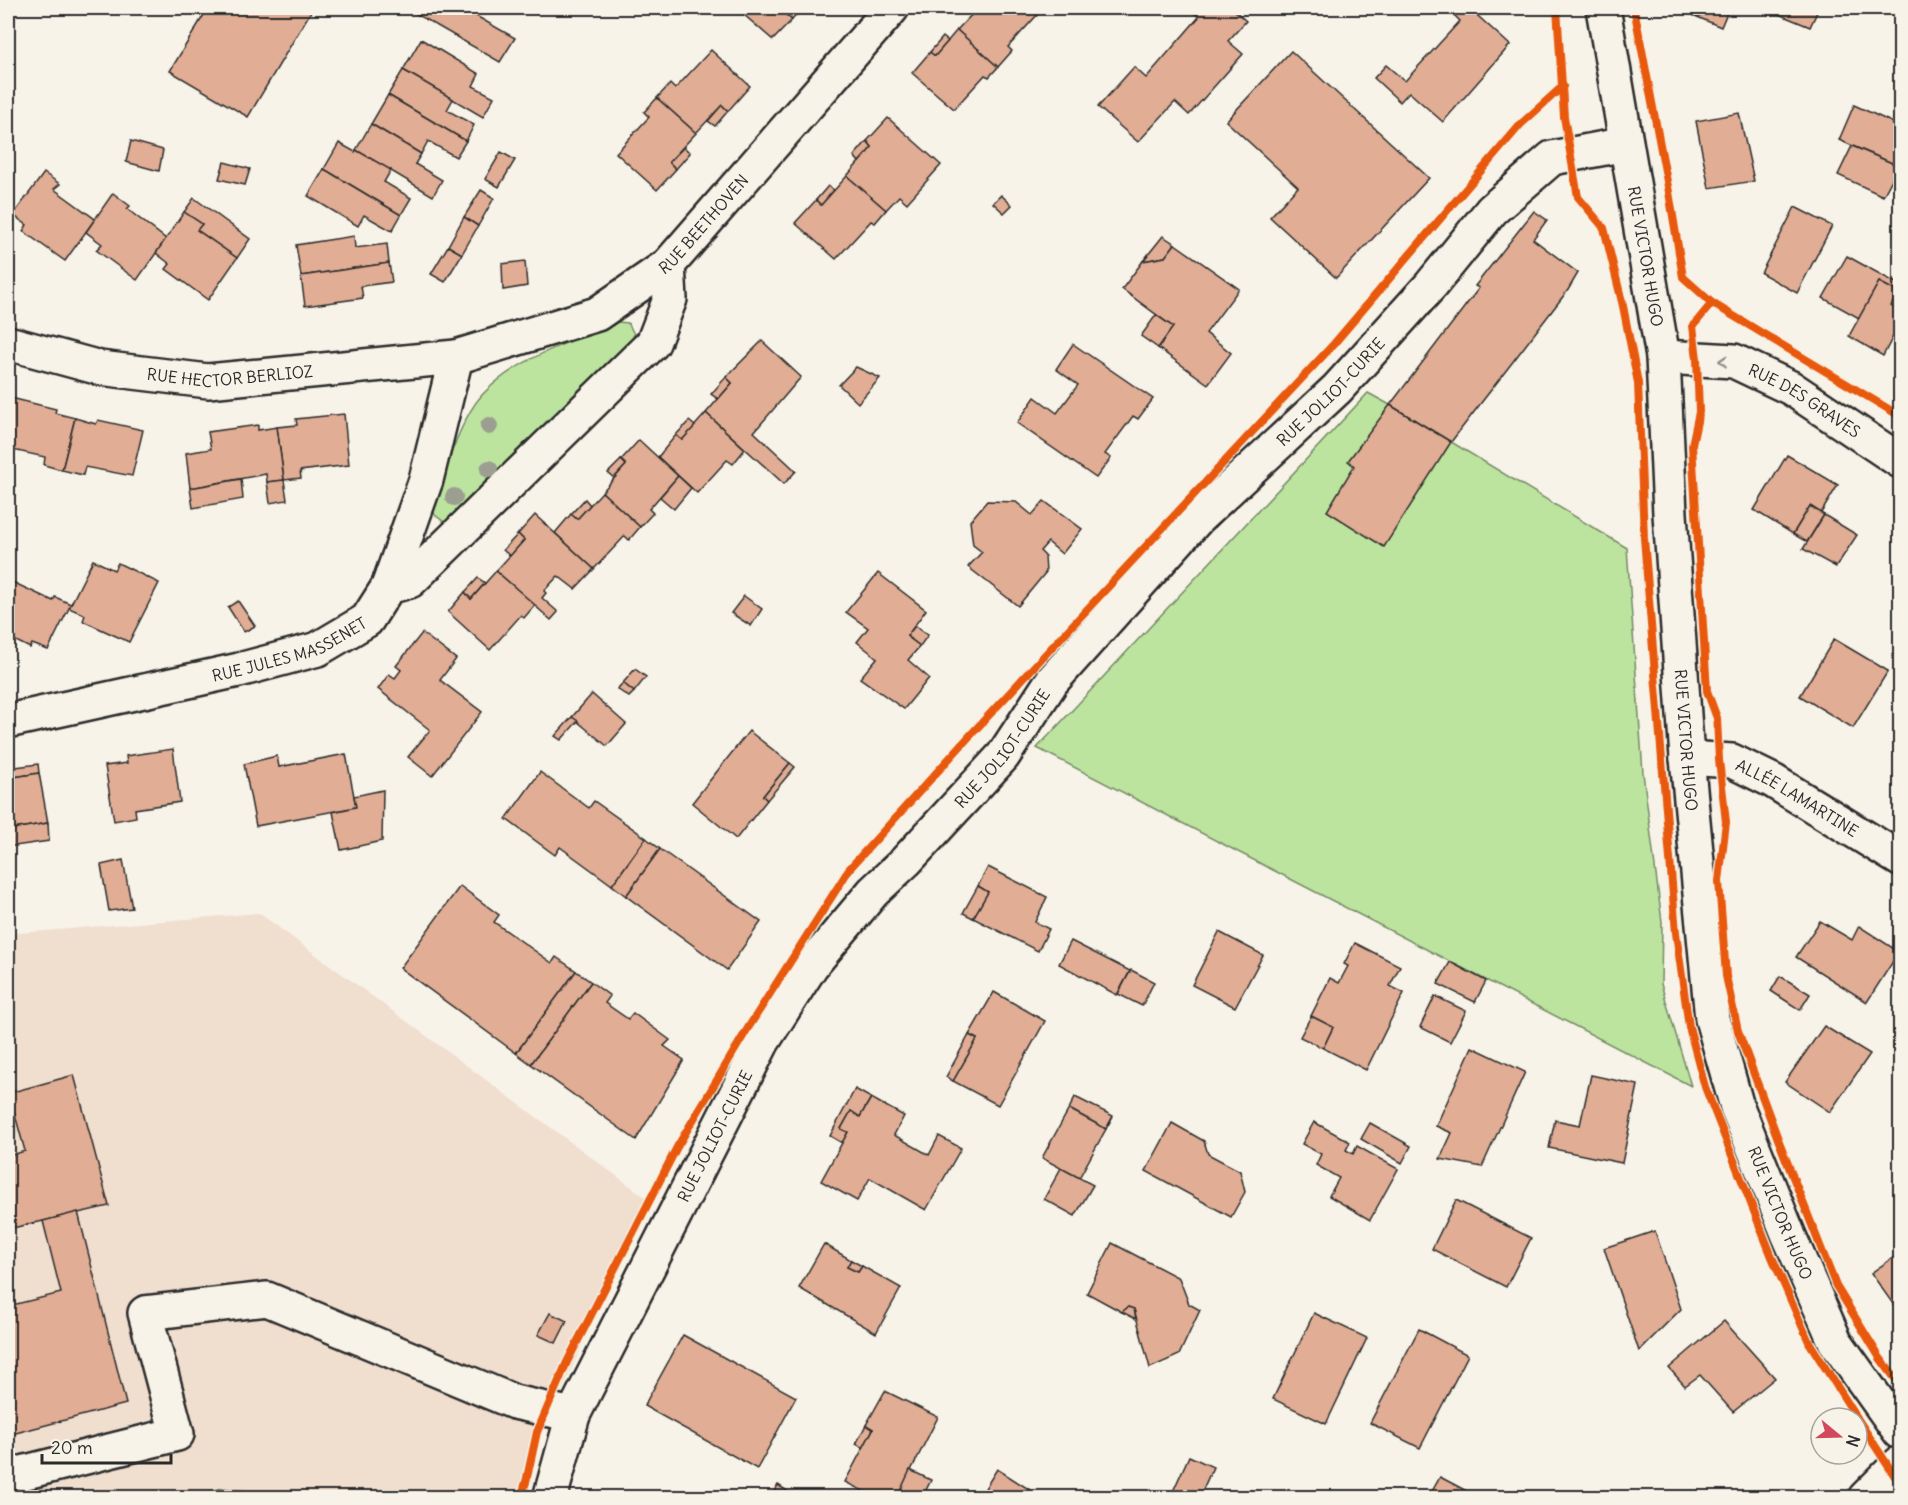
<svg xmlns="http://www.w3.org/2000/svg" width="1908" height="1505" viewBox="0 0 1908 1505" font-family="Delius,sans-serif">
<rect width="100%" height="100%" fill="#f7f3e8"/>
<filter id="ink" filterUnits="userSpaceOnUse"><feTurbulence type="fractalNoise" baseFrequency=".0167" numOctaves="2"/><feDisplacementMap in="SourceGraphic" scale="12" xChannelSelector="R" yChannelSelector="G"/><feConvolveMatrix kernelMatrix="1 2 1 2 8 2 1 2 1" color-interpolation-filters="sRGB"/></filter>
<g filter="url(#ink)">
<path fill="#f0decf" d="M259,913L648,1199L514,1497L8,1498V934Z"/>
<g fill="#bce49f" stroke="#748865" stroke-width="1.5">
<path d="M618,322L628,323L634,334L631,346L447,524L435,515L432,508C444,476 459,420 482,395C516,358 573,341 618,322Z"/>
<path d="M1368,393L1390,405L1627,548L1643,773L1662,922L1661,984L1691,1086L1037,748Z"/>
<path d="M222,1488L303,1497H192Z"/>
</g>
<g fill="#e1ad94" stroke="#2b2b2b" stroke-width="1.5">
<path d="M208,8H313L248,117L170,71Z"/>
<path d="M406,8H462L515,38L500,62Z"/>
<path d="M736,8H789L784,13L792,20L773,40Z"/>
<path d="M789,8H803L792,20L784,13Z"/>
<path d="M969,8H978L973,13L967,10Z"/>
<path d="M978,8H1030L1038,14L1008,47L1012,51L998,67L957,30Z"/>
<path d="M1030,8H1044L1038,14Z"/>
<path d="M1188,8H1234L1233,9L1246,21L1228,41L1243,54L1189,115L1175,102L1138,142L1098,107L1134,67L1146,78L1199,17Z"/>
<path d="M1460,8H1469L1510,45L1443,122L1409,92L1400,102L1374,78L1386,65L1405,81L1460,21L1454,15Z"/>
<path d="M1676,8H1729L1721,27Z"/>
<path d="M1764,8H1819L1810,27Z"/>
<path d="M957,30L998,67L989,77L985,75L954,109L912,73L930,52L935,56Z"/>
<path d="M943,37L948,41L935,56L930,52Z"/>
<path d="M421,39L479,74L473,86L494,97L483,117L403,70Z"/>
<path d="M711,50L750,86L728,111L722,105L696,133L657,98L670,84L675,89Z"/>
<path d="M1291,51L1429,178L1336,278L1270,217L1298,187L1226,121Z"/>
<path d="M403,70L453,99L447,110L474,125L466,141L388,95Z"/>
<path d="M388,95L466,141L456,157L428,141L421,154L371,124Z"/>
<path d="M657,98L696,133L669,162L676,169L657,190L616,153L649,117L644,112Z"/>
<path d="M722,105L728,111L715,126L708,121Z"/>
<path d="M1854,105L1900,126L1899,166L1839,140Z"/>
<path d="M1739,113L1754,181L1709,188L1696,121Z"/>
<path d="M888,118L941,165L907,203L899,196L886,210L847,176L872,147L867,141Z"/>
<path d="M371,124L421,154L415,164L442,180L433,196L356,150Z"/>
<path d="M131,141L163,150L159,171L126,162Z"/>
<path d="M867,141L872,147L859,162L854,156Z"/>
<path d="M339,143L355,152L356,150L391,170L384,182L411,198L401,215L324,169Z"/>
<path d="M1852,146L1899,166L1883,196L1838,175Z"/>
<path d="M684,147L690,153L676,169L669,162Z"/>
<path d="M501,152L515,160L499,187L485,179Z"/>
<path d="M224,162L250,169L245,185L219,179Z"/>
<path d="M324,169L401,215L392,231L364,215L358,226L308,196Z"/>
<path d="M44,173L60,184L54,189L95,219L65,261L23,231L27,225L13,215Z"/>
<path d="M847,176L886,210L875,223L871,221L836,259L795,223L816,200L821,205Z"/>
<path d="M828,186L834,190L821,205L816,200Z"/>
<path d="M481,190L494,198L478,226L464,217Z"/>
<path d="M113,193L130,206L127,209L166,239L137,280L96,250L102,244L86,232Z"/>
<path d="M1001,195L1012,205L1004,213L993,203Z"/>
<path d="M194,198L250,239L237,258L197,230L202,224L184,212Z"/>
<path d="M1795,207L1832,226L1797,293L1761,273Z"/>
<path d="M1534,211L1547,220L1533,239L1578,273L1568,290L1451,442L1390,405L1479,288L1475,286Z"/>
<path d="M184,212L202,224L197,230L237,258L208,300L166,269L170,264L156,253Z"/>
<path d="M464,217L478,226L462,254L448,246Z"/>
<path d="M354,236L355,248L387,244L389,263L301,276L296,245Z"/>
<path d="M1163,236L1175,244L1165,257L1143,261Z"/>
<path d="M1175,244L1239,289L1206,333L1231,353L1208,384L1158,348L1173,327L1122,289L1143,261L1165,257Z"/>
<path d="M448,246L462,254L445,282L431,274Z"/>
<path d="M1847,256L1896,283L1900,275V312L1891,306L1898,292L1879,282L1859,318L1823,298Z"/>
<path d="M525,261L527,286L503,290L502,264Z"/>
<path d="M389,263L392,282L361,286L363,298L305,306L301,276Z"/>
<path d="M1879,282L1898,292L1891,306L1900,312V323L1883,356L1849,336Z"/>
<path d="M1156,315L1173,327L1158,348L1141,336Z"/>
<path d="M762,341L801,377L754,432L796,471L784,484L706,413L732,383L726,377Z"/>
<path d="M1073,344L1153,399L1138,419L1133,416L1105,454L1111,458L1096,478L1017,423L1035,397L1057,413L1078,385L1056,369Z"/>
<path d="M856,367L880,378L858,403L839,385Z"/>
<path d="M726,377L732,383L718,399L711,394Z"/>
<path d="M11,398L56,409L55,413L75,418L62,470L44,465L45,457L8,449V414Z"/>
<path d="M1390,405L1451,442L1384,547L1327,511L1354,466L1348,461Z"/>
<path d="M706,413L745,449L733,464L727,460L697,493L658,457L676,435L682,440Z"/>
<path d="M344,414L349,465L300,471L301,478L284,480L277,427L297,425L296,419Z"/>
<path d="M75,418L96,424L98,420L143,430L132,476L85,467L83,475L62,470Z"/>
<path d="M689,421L695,426L682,440L676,435Z"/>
<path d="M258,425V430L277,427L284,480L267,482L266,474L190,488L186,453L211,449L208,432Z"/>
<path d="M639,440L678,476L649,509L653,513L640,527L602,492L626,465L621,460Z"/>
<path d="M1787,455L1838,485L1821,513L1810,506L1793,534L1754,510Z"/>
<path d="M621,460L626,465L614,478L608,473Z"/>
<path d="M678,476L691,488L674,509L660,497Z"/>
<path d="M241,479L243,499L193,508L190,488Z"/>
<path d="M284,480L287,500L270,503L267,482Z"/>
<path d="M602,492L640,527L629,540L625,536L594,569L555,533L571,514L577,519Z"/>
<path d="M585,499L590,505L577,519L571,514Z"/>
<path d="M987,501L1016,502L1032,515L1044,501L1082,529L1062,554L1048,542L1040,551L1045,556L1046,572L1018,606L968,567L982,552L973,545L970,521Z"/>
<path d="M1810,506L1824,515L1807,542L1793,534Z"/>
<path d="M535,515L594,569L575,589L558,576L544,591L546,593L542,598L558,612L551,620L496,571L524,540L518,534Z"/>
<path d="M1824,515L1857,535L1836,567L1803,549Z"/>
<path d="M518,534L524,540L510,556L503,550Z"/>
<path d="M93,560L114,570L118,563L159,583L129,642L83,621L85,615L69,608Z"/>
<path d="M496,571L535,605L524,618L521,615L490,650L448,612L465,592L471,599Z"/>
<path d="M878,573L926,610L907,636L920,646L908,660L929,678L904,709L860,678L877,658L857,642L868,628L846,612Z"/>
<path d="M478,578L485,583L471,599L465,592Z"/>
<path d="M8,580L53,601L55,597L71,604L48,650L32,644L30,648L8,637Z"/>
<path d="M744,596L762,609L751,626L731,613Z"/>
<path d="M238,601L255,626L244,632L228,607Z"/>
<path d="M915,626L928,635L920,646L907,636Z"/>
<path d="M422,633L456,659L440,680L482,712L432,776L408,757L430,730L378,689L389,674L395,678L401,670L396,666Z"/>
<path d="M1834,639L1888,671L1853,728L1800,696Z"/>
<path d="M635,669L646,677L634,692L623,683Z"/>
<path d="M623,683L634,692L629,697L617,689Z"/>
<path d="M592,694L626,724L607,746L572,717Z"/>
<path d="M572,717L578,721L561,740L555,736Z"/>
<path d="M749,731L790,763L763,796L767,800L736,839L692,803Z"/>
<path d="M173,749L180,802L135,809L136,817L114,821L105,766L127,763L126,756Z"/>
<path d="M346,754L356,807L256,826L244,764L277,756L279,767Z"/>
<path d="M790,763L795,767L767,800L763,796Z"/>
<path d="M38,764L39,773L8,778V768Z"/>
<path d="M540,772L589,808L594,801L646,838L612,885L560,847L555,855L506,819Z"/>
<path d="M39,773L48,823L8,830V778Z"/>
<path d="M383,790L382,841L341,850L333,812L356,807L354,796Z"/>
<path d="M48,823L49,841L8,847V830Z"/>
<path d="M646,838L660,849L626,896L612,885Z"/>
<path d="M660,849L761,922L727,970L626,896Z"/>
<path d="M123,860L132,908L109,911L101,865Z"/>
<path d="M988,867L1047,897L1035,922L1049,929L1038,951L973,918L988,892L978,886Z"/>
<path d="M460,886L499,915L494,922L552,963L556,957L576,971L516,1053L400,968Z"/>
<path d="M978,886L988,892L973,918L963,913Z"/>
<path d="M1820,921L1852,940L1859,926L1899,952L1867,1002L1796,957Z"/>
<path d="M1219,932L1263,955L1235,1007L1192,985Z"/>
<path d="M1071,941L1130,971L1117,995L1059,964Z"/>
<path d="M1355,943L1400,966L1390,986L1404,993L1366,1070L1323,1048L1333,1027L1311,1016L1330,978L1339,983L1348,966L1344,964Z"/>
<path d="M1450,962L1486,981L1475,1002L1438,984Z"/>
<path d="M1131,970L1154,982L1142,1006L1118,994Z"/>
<path d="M576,971L591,982L531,1064L516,1053Z"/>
<path d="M1780,976L1810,994L1800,1010L1771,991Z"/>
<path d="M591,982L610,996L605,1003L628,1019L633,1013L670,1040L664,1046L684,1060L636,1140L531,1064Z"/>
<path d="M994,992L1045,1021L998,1105L953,1081L977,1039L969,1035Z"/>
<path d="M1435,996L1466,1011L1450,1042L1420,1027Z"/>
<path d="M1311,1016L1333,1027L1323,1048L1300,1037Z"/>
<path d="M1824,1026L1870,1054L1830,1112L1785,1082Z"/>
<path d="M969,1035L977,1039L953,1081L946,1077Z"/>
<path d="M1472,1047L1525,1072L1482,1167L1440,1159L1452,1133L1436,1126Z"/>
<path d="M74,1075L109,1206L8,1229V1156L25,1151L9,1093Z"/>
<path d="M1591,1075L1638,1085L1622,1163L1549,1148L1555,1120L1580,1125Z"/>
<path d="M855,1089L871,1098L860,1117L851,1111L841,1129L848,1132L842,1143L830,1136Z"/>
<path d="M1075,1097L1113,1116L1106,1129L1069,1109Z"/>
<path d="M871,1098L904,1116L894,1135L929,1155L939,1136L961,1148L926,1210L870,1178L857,1201L821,1181L848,1132L841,1129L851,1111L860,1117Z"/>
<path d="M1069,1109L1106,1129L1079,1178L1042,1158Z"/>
<path d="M1314,1122L1350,1142L1346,1150L1353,1154L1357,1146L1398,1169L1370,1220L1329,1196L1339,1178L1316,1165L1321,1154L1302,1144Z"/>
<path d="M1172,1123L1204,1141L1208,1154L1240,1171L1245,1192L1231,1217L1146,1171Z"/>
<path d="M1370,1123L1411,1146L1402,1163L1361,1139Z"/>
<path d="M1061,1168L1093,1185L1075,1216L1044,1199Z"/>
<path d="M1456,1200L1531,1238L1506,1287L1432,1249Z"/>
<path d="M78,1212L126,1404L8,1435V1306L61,1293L43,1221Z"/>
<path d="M1655,1231L1681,1309L1639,1351L1604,1248Z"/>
<path d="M1112,1243L1179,1278L1189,1304L1200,1310L1179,1355L1150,1368L1134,1309L1128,1307L1122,1312L1087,1293Z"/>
<path d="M824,1244L851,1260L847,1267L858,1272L862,1266L901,1288L876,1333L799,1288Z"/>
<path d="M1900,1253V1314L1871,1273Z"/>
<path d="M851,1260L862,1266L858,1272L847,1267Z"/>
<path d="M1128,1307L1134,1309L1136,1319L1122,1312Z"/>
<path d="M550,1313L567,1321L556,1343L538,1335Z"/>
<path d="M1314,1313L1367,1338L1326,1424L1273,1399Z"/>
<path d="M1724,1321L1775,1378L1733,1412L1700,1375L1685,1386L1669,1368Z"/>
<path d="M1419,1329L1468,1355L1420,1448L1370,1423Z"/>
<path d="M683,1335L796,1397L757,1469L644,1406Z"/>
<path d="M885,1391L938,1417L897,1498H877L845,1482L873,1429L866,1425Z"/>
<path d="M866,1425L873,1429L863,1448L856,1444Z"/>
<path d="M1189,1456L1213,1467L1199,1498H1170Z"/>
<path d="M997,1469L1035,1493L1032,1498H979Z"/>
<path d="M910,1470L931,1480L922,1498H897Z"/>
<path d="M1440,1477L1478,1497V1498H1435L1430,1495Z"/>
<path d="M778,1485L789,1492L786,1498H770Z"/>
</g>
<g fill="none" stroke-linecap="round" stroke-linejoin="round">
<g stroke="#2b2b2b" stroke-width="38">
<g id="minor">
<path id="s1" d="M1603,8L1663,357L1670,514L1687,758L1712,1019L1737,1107L1789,1236L1835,1341L1900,1432"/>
<path id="s2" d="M8,343L100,368L208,381L456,357L597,314L668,265L892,8"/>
<path id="s3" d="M1663,357L1734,361L1791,388L1900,461"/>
<path d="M388,587L410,581L653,343L670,299L668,265"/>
<path id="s4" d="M8,721L239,670L318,649L367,620L388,587L426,480L456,357"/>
<path id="s5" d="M1687,758L1732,761L1773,781L1900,859"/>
<path d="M22,1473L177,1434L145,1313L267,1299L514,1402L573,1415"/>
<path id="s6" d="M550,1498L573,1415L763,1041L811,966L873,892L906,861L1003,756L1052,681L1198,518L1337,389L1431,285L1492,210L1552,158L1626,144"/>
<path d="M1865,1498L1900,1463"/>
</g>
</g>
<use href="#minor" stroke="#f7f3e8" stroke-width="33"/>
<g stroke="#f7f3e8" stroke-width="11">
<g id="cycleway">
<path d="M1557,8L1564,117L1578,197L1604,228L1623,306L1638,383L1644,538L1676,933L1689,1027L1705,1087L1772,1257L1809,1342L1857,1418"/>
<path d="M1634,8L1669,192L1683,277L1712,303L1900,416"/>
<path d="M1712,303L1693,326L1697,359L1699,412L1692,445L1707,691L1717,718L1719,760L1726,822L1719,881L1726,976L1738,1031L1778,1139L1836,1286L1880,1358L1900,1385"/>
<path d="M1857,1418L1900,1484"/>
<path d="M521,1498L526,1482L537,1432L567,1362L677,1147L748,1028L850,868L976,729L1332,346L1521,124L1563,86"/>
</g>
</g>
<use href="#cycleway" stroke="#e8590c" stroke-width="8"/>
</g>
<g fill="#9b9e90">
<circle cx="489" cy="426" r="9"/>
<circle cx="489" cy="469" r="9"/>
<circle cx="454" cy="497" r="9"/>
</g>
<defs><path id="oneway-chevron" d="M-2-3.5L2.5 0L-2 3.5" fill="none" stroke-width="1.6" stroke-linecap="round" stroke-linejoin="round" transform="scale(1.5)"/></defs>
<use stroke="#918f8a" href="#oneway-chevron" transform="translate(1723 361) rotate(-177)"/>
</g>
<g text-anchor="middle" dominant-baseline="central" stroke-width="4.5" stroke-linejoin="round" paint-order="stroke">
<g font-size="16" fill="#2b2b2b" stroke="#f7f3e8">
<text stroke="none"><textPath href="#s2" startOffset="741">RUE BEETHOVEN</textPath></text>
<text stroke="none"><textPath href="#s1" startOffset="252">RUE VICTOR HUGO</textPath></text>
<text stroke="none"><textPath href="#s2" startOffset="226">RUE HECTOR BERLIOZ</textPath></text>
<text stroke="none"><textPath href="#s6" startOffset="1371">RUE JOLIOT-CURIE</textPath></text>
<text stroke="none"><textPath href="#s3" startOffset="152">RUE DES GRAVES</textPath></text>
<text stroke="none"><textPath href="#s4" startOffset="291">RUE JULES MASSENET</textPath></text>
<text stroke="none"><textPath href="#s1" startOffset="738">RUE VICTOR HUGO</textPath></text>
<text stroke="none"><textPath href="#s6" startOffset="885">RUE JOLIOT-CURIE</textPath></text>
<text stroke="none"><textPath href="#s5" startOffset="120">ALLÉE LAMARTINE</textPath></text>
<text stroke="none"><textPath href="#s6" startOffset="399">RUE JOLIOT-CURIE</textPath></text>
<text stroke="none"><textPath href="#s1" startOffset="1224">RUE VICTOR HUGO</textPath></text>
</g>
</g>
<rect width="1908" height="1505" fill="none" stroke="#f7f3e8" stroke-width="30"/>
<rect x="15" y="15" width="1878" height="1475" fill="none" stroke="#2b2b2b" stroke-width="2" filter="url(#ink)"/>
<g transform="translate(1839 1436) rotate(109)"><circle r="28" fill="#f7f3e8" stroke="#a5a39c" stroke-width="1.5"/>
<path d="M0-4.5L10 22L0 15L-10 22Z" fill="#d1495b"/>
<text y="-9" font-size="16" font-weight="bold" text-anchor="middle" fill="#2b2b2b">N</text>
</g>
<path d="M42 1454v9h129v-9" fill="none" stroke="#2b2b2b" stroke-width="3"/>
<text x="51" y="1454" font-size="18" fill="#2b2b2b" stroke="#f7f3e8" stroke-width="4.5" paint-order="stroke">20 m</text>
</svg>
